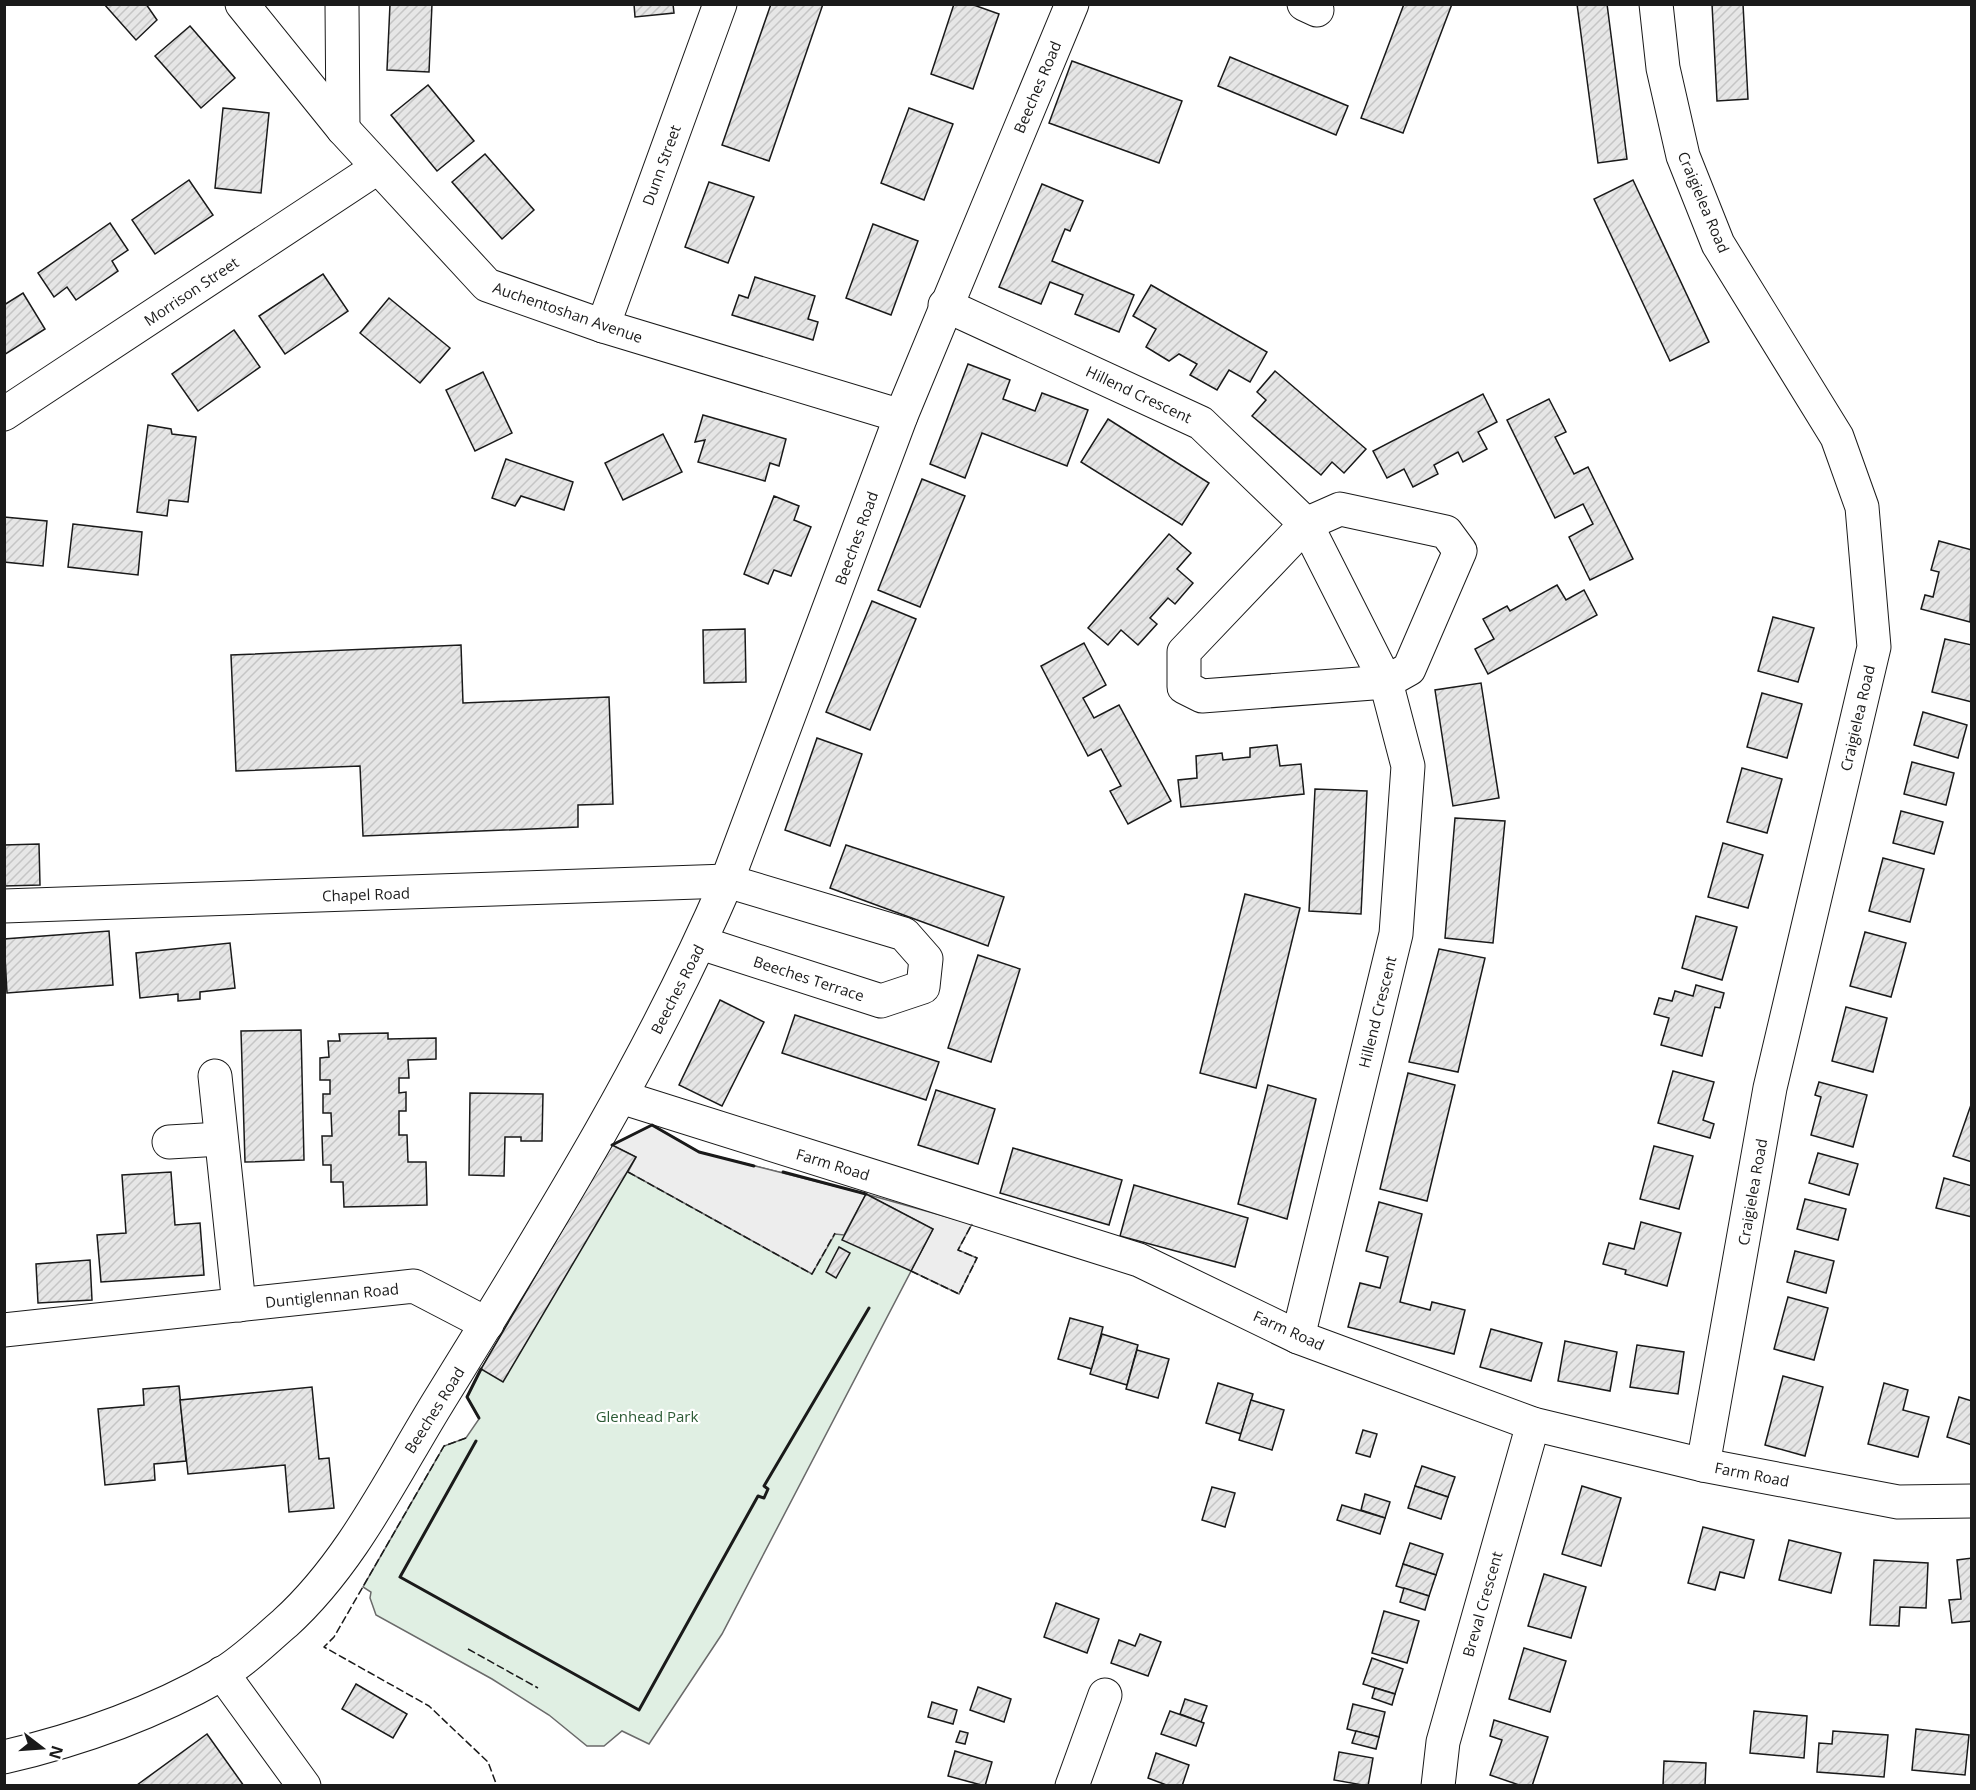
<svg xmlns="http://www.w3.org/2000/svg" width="1976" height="1790" viewBox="0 0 1976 1790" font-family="'Open Sans',sans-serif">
<defs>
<pattern id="building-hatch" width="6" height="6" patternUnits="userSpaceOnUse" patternTransform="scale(1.5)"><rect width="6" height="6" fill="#e6e6e6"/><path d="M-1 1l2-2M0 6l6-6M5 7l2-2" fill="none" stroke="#c5c5c5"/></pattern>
</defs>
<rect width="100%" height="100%" fill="#fff"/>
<path fill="#e0efe3" stroke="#6a6a6a" stroke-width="1.5" d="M652,1125L699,1152L866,1194L933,1229L722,1634L649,1744L622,1731L604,1746H587L549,1715L492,1679L376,1615L370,1598L371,1592L363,1587L444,1446L466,1438L479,1419L467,1397L481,1369L612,1145Z"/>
<path fill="#ededed" stroke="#6a6a6a" stroke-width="1.5" d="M652,1125L699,1152L866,1194L972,1224L958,1250L977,1258L959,1294L911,1271L933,1229L866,1194L844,1235L835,1234L812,1274L628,1172L636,1157L612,1145Z"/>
<g fill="url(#building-hatch)" stroke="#1a1a1a" stroke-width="1.5">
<path d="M104,4H146L157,20L136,40Z"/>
<path d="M390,4H432L429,72L387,70Z"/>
<path d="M634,4H673L674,13L635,17Z"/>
<path d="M771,4H823L769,161L722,145Z"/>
<path d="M954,4H971L999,14L973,89L931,74Z"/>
<path d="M1404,4H1452L1403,133L1361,118Z"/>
<path d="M1577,4H1607L1627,159L1598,163Z"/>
<path d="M1712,4H1743L1748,99L1717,101Z"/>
<path d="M190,26L235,78L201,108L155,56Z"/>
<path d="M1230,57L1348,106L1336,135L1218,86Z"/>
<path d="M1072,61L1182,101L1159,163L1049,123Z"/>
<path d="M428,85L474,141L437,171L391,115Z"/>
<path d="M223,108L269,113L261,193L215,188Z"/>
<path d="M909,108L953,124L924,200L881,183Z"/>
<path d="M485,154L534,210L502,239L452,182Z"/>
<path d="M189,180L213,215L155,254L132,220Z"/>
<path d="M1633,180L1709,342L1670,361L1594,199Z"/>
<path d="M709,182L754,197L728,263L685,247Z"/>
<path d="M1042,184L1083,201L1070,231L1065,229L1052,261L1134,295L1119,332L1075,314L1083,295L1050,282L1041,304L999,287Z"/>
<path d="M110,223L128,250L112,261L118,271L76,300L67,287L54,297L38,273Z"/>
<path d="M873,224L918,241L891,315L846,298Z"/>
<path d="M323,274L348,311L285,354L259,316Z"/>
<path d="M755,277L815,296L808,319L818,322L813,340L732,315L739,295L748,298Z"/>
<path d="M1151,285L1267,352L1250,382L1229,370L1217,390L1190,375L1197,364L1179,354L1169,361L1146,347L1156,329L1133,316Z"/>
<path d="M23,293L45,329L4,355V305Z"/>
<path d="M389,298L450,348L420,383L360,333Z"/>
<path d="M234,330L260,367L198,411L172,374Z"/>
<path d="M968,364L1010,380L1003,399L1035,411L1042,393L1088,410L1067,466L982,433L965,478L930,464Z"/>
<path d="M1275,371L1366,449L1344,473L1332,462L1321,475L1252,416L1266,400L1257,392Z"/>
<path d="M483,372L512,433L475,451L446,390Z"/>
<path d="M1483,394L1497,422L1478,432L1487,449L1463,462L1458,452L1434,465L1438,474L1413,487L1404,469L1387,478L1373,451Z"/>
<path d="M1549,399L1566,432L1555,437L1574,474L1588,467L1633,559L1590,580L1569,537L1593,524L1583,504L1555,518L1507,420Z"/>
<path d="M703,415L786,439L779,466L770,463L765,481L698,462L705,440L695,442Z"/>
<path d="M1108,419L1209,483L1182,525L1081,462Z"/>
<path d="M148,425L171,429L172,434L196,437L188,502L169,500L167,516L137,512Z"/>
<path d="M663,434L682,472L623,500L605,463Z"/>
<path d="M506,459L573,482L564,510L521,496L515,506L492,498Z"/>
<path d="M922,479L965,496L920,607L878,590Z"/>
<path d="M774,496L799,506L794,520L811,527L791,576L774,570L768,584L744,574Z"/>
<path d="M4,517L47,521L43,566L4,562Z"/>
<path d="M73,524L142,532L138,575L68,567Z"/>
<path d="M1169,534L1191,553L1177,569L1193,583L1175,604L1168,598L1150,618L1157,624L1138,645L1121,630L1108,645L1088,628Z"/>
<path d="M1939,541L1972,550L1970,622L1921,609L1925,595L1933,597L1939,572L1931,570Z"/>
<path d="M1557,585L1566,600L1584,590L1597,615L1488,674L1475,649L1494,639L1483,619L1507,606L1510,611Z"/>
<path d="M872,601L916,619L870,730L826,712Z"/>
<path d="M1773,617L1814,628L1798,682L1758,671Z"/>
<path d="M745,629L746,682L704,683L703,630Z"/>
<path d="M1945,639L1972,645V702L1932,692Z"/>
<path d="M1084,643L1106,685L1083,698L1094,718L1119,705L1171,801L1128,824L1110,791L1121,786L1101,749L1088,756L1041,666Z"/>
<path d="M461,645L463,703L609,697L613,804L578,805V827L363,836L360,766L236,771L231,655Z"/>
<path d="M1481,683L1499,798L1453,806L1435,690Z"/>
<path d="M1762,693L1802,704L1787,758L1747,747Z"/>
<path d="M1923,712L1967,725L1958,758L1914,745Z"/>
<path d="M817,738L862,754L830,846L785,830Z"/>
<path d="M1277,745L1280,766L1301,764L1304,794L1181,807L1178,780L1197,778L1196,756L1222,753L1223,760L1250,757V748Z"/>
<path d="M1912,762L1954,773L1946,805L1904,794Z"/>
<path d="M1742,768L1782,779L1767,833L1727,822Z"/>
<path d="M1315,789L1367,791L1361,914L1309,911Z"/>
<path d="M1901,811L1943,822L1934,854L1893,843Z"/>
<path d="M1455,818L1505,821L1493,943L1445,938Z"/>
<path d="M1723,843L1763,855L1748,908L1708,897Z"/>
<path d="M39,844L40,885L4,886V845Z"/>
<path d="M846,845L1004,897L988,946L830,888Z"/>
<path d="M1883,858L1924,869L1910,922L1869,911Z"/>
<path d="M1245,894L1300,908L1256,1088L1200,1073Z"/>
<path d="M1696,916L1737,927L1722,980L1682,968Z"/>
<path d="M109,931L113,985L7,993L4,939Z"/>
<path d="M1865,932L1906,943L1891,997L1850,986Z"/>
<path d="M230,943L235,988L200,992V999L178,1001V994L140,998L136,953Z"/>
<path d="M1439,949L1485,958L1458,1072L1409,1062Z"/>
<path d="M978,955L1020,969L991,1062L948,1048Z"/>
<path d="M1696,985L1724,993L1720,1008L1715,1007L1702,1056L1661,1045L1669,1018L1654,1014L1659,998L1672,1001L1675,991L1693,996Z"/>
<path d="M720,1000L764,1022L722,1106L679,1085Z"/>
<path d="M1846,1007L1887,1018L1873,1072L1832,1061Z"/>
<path d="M795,1015L939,1062L926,1100L782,1053Z"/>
<path d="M301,1030L304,1160L245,1162L241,1031Z"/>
<path d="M388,1033V1039L436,1038V1059L408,1060L409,1078H399V1093L406,1092V1111H399V1135H407L408,1162H426L427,1205L344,1207L343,1182H331V1165H323L322,1136H332L331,1113H323V1094H330V1080H320V1058L329,1057L328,1041H340L339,1034Z"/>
<path d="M1673,1071L1714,1082L1703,1120L1714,1124L1710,1138L1658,1123Z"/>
<path d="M1408,1073L1455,1085L1427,1201L1380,1189Z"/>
<path d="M1819,1082L1867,1095L1853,1147L1811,1135L1821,1097L1815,1095Z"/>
<path d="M1268,1085L1316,1099L1287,1219L1238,1204Z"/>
<path d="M936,1090L995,1109L978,1164L918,1145Z"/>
<path d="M470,1093L543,1094L542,1141H521V1137H505L504,1176L469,1175Z"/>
<path d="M1972,1102V1162L1953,1156Z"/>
<path d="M612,1145L636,1157L503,1382L481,1369Z"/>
<path d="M1654,1146L1693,1156L1679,1209L1640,1199Z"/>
<path d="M1013,1148L1122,1180L1109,1225L1000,1193Z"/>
<path d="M1818,1153L1858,1164L1849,1195L1809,1183Z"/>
<path d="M171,1172L175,1225L200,1223L204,1275L101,1282L97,1235L126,1233L122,1175Z"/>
<path d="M1944,1178L1972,1186V1217L1936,1208Z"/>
<path d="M1134,1185L1248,1218L1235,1267L1120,1236Z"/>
<path d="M866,1194L933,1229L911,1271L842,1240Z"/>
<path d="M1805,1199L1846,1209L1838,1240L1797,1229Z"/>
<path d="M1379,1202L1422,1214L1400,1302L1430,1310L1432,1302L1465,1310L1454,1354L1348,1327L1360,1283L1380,1288L1388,1257L1366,1251Z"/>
<path d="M1641,1222L1681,1233L1667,1286L1625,1274L1626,1270L1603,1264L1609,1243L1634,1249Z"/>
<path d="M839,1247L850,1253L836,1278L826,1272Z"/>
<path d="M1795,1251L1834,1261L1826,1293L1787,1282Z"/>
<path d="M90,1260L92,1300L38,1303L36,1264Z"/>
<path d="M1788,1297L1828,1308L1814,1360L1774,1349Z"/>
<path d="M1070,1318L1103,1327L1092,1369L1058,1359Z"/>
<path d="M1491,1329L1542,1343L1531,1381L1480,1367Z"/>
<path d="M1102,1334L1138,1345L1127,1385L1090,1374Z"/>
<path d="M1565,1341L1617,1352L1610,1391L1558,1381Z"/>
<path d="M1637,1345L1684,1352L1678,1394L1630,1387Z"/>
<path d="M1137,1350L1169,1359L1158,1398L1126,1389Z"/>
<path d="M1783,1376L1823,1387L1805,1456L1765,1445Z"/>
<path d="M1218,1383L1253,1394L1241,1434L1206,1423Z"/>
<path d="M1884,1383L1908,1390L1903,1410L1929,1417L1918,1457L1868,1444Z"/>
<path d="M179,1386L186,1461L154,1464L155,1480L105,1485L98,1409L144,1405L143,1389Z"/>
<path d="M312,1387L319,1459L329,1458L334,1508L289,1512L285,1465L188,1474L180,1400Z"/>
<path d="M1959,1397L1972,1401V1445L1947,1437Z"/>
<path d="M1251,1400L1284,1410L1272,1450L1239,1440Z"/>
<path d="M1363,1430L1377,1434L1370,1457L1356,1453Z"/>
<path d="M1422,1466L1455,1477L1448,1497L1415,1486Z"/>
<path d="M1415,1486L1448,1497L1441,1519L1408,1508Z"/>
<path d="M1582,1486L1621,1498L1601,1566L1562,1554Z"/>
<path d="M1212,1487L1235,1493L1225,1527L1202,1520Z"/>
<path d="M1365,1494L1390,1502L1385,1518L1361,1510Z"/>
<path d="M1342,1505L1385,1518L1380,1534L1337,1520Z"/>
<path d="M1703,1527L1754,1540L1744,1578L1720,1572L1715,1590L1688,1583Z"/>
<path d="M1789,1540L1841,1553L1831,1593L1779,1580Z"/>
<path d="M1410,1543L1443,1554L1436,1575L1403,1564Z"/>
<path d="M1972,1558V1621L1952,1623L1949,1600L1961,1599L1957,1560Z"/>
<path d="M1874,1560L1928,1563L1926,1608L1900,1607L1899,1626L1870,1625Z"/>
<path d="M1403,1564L1436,1575L1429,1596L1396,1586Z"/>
<path d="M1544,1574L1586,1587L1571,1638L1528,1626Z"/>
<path d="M1404,1588L1429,1596L1425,1610L1400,1602Z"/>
<path d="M1056,1603L1099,1619L1087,1653L1044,1637Z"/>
<path d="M1384,1611L1419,1621L1407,1663L1372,1653Z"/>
<path d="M1140,1634L1161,1642L1148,1676L1111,1663L1119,1640L1135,1646Z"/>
<path d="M1524,1648L1566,1661L1550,1712L1509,1699Z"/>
<path d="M1372,1658L1403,1669L1395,1694L1363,1684Z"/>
<path d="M356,1684L407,1714L393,1738L342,1709Z"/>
<path d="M978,1687L1011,1699L1004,1722L970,1710Z"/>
<path d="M1375,1688L1395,1694L1392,1705L1372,1698Z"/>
<path d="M1185,1699L1207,1706L1201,1722L1180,1714Z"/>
<path d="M932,1702L957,1710L953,1724L928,1717Z"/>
<path d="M1353,1704L1385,1712L1379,1737L1347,1729Z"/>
<path d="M1170,1711L1204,1723L1196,1746L1161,1734Z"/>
<path d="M1754,1711L1807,1716L1804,1758L1750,1753Z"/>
<path d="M1494,1720L1548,1737L1532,1786H1522L1490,1775L1502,1740L1490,1736Z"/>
<path d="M1916,1729L1969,1735L1965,1775L1912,1770Z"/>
<path d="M960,1731L968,1733L965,1744L956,1742Z"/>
<path d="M1356,1731L1379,1737L1376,1749L1352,1743Z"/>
<path d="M1833,1731L1888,1735L1884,1777L1817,1772L1819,1743L1832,1744Z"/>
<path d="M207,1734L244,1786H138L137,1785Z"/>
<path d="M955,1751L992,1762L985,1786L948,1776Z"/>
<path d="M1339,1752L1373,1758L1368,1786L1334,1780Z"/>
<path d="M1156,1753L1189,1765L1182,1786H1169L1148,1778Z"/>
<path d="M1664,1761L1706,1763L1705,1786H1663Z"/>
</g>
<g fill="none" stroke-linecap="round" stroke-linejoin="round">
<g stroke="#1a1a1a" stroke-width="35">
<g id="minor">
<path d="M242,4L343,129L487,285L603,326L901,416"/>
<path d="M342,4L343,129"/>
<path d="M1304,4L1317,10"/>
<path d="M1656,4L1663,68L1683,156L1718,244L1837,437L1862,507L1874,647L1770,1088L1703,1465"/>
<path d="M945,305L1201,423L1306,524L1386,682L1408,766L1396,934L1298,1337"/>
<path d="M603,326L720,4"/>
<path d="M4,414L377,168"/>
<path d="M1340,509L1446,532L1460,551L1409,669L1386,682L1202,696L1184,687V652L1306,524Z"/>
<path d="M4,906L727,881L904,934L926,959L923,987L881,1001L701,943"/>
<path d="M215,1076L239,1305"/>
<path d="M621,1097L1139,1260L1298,1337L1533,1424L1703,1465L1898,1502L1972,1501"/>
<path d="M169,1142L221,1139"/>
<path d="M4,1330L414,1286L487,1324"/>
<path d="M222,1673L304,1786"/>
<path d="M4,1757C78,1740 155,1712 220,1675C243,1662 265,1640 285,1623C351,1563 391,1479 437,1404C541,1235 648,1065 727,881L901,416L1072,4"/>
<path d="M1072,1786L1105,1695"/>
<path d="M1438,1786L1443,1742L1533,1424"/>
</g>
</g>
<use href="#minor" stroke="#fff" stroke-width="33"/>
<g stroke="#1a1a1a" stroke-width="1.5" stroke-dasharray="8 3" stroke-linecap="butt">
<path d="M628,1172L812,1274L835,1233"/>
<path d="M911,1271L959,1294L977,1258L958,1250L972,1224"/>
<path d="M466,1438L444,1446L334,1637L324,1647L429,1706L488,1762L497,1786"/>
<path d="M468,1649L538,1688"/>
</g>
<g stroke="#1a1a1a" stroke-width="3">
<path d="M612,1145L652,1125L699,1152L754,1166"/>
<path d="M783,1172L866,1194"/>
<path d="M479,1418L467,1397L481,1369"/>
<path d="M476,1441L400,1577L639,1710L758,1496L764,1498L768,1489L764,1486L869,1308"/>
</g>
</g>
<g text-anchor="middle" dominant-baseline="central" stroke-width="4.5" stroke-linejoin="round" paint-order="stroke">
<g font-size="15" fill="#1a1a1a" stroke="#fff">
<text transform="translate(1037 87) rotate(-67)">Beeches Road</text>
<text transform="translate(661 165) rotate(-70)">Dunn Street</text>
<text transform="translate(1704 202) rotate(67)">Craigielea Road</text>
<text transform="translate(191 291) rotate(-34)">Morrison Street</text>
<text transform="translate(568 312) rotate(19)">Auchentoshan Avenue</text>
<text transform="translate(1139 394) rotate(25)">Hillend Crescent</text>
<text transform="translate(856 538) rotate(-70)">Beeches Road</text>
<text transform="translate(1857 718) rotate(-77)">Craigielea Road</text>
<text transform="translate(366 894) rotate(-2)">Chapel Road</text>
<text transform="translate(809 978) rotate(18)">Beeches Terrace</text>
<text transform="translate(677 989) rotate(-63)">Beeches Road</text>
<text transform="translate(1377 1012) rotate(-76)">Hillend Crescent</text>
<text transform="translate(833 1164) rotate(17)">Farm Road</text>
<text transform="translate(1752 1192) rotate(-80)">Craigielea Road</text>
<text transform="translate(332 1295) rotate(-6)">Duntiglennan Road</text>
<text transform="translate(1289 1330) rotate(24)">Farm Road</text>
<text transform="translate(434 1410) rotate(-58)">Beeches Road</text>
<text transform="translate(1752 1474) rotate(11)">Farm Road</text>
<text transform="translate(1482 1604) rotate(-74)">Breval Crescent</text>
</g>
<g font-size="15" fill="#2b5a34" stroke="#fff">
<text x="647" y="1416">Glenhead Park</text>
</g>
</g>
<rect width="1976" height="1790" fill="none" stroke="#1a1a1a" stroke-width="12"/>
<g transform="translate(42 1748) rotate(107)" stroke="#ffffff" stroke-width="4.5" paint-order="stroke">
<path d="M0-4.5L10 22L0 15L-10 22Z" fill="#1a1a1a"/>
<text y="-9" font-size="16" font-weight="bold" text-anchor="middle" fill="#1a1a1a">N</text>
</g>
</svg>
